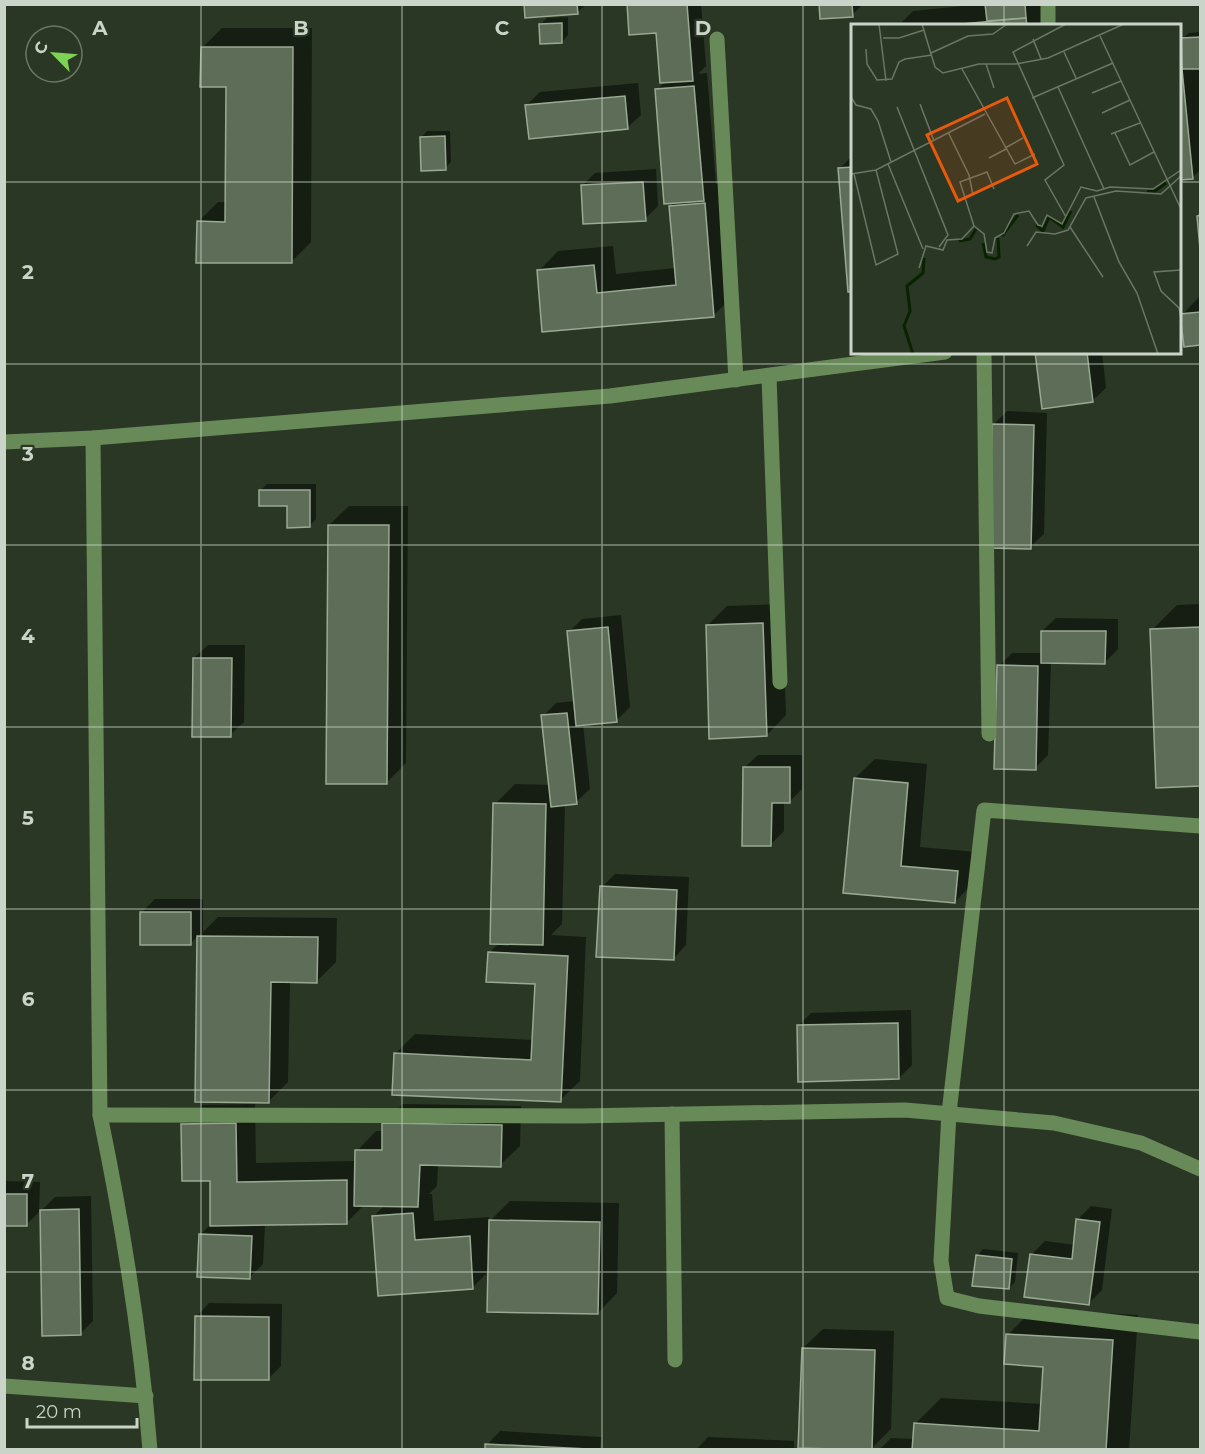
<svg xmlns="http://www.w3.org/2000/svg" width="1205" height="1454" viewBox="0 0 1205 1454" font-family="Montserrat,sans-serif">
<rect width="100%" height="100%" fill="#2a3724"/>
<g fill="#0007">
<path d="M525,4H586L577,13Z"/>
<path d="M629,4H701L706,66L698,74L707,73L716,184H724L733,296L714,315L544,331L539,271L558,251L613,246L616,274L676,268L670,207L675,201L657,90L665,82L657,31Z"/>
<path d="M821,4H863L852,15Z"/>
<path d="M983,4H1046L1048,26H898L913,11Z"/>
<path d="M568,17V35L562,42L541,24L547,18Z"/>
<path d="M222,28H312L311,242L291,262L198,222L218,202H226L227,85L202,48Z"/>
<path d="M1180,31V41L1189,33L1200,32V170L1193,177L1180,179Z"/>
<path d="M638,83L641,115L627,128L527,105L540,92Z"/>
<path d="M427,131H450L451,162L445,168L421,138Z"/>
<path d="M852,156V290H849L839,169Z"/>
<path d="M656,169L658,206L645,219L582,186L595,173Z"/>
<path d="M1200,296V344L1185,346L1182,315Z"/>
<path d="M1037,352H1102L1106,388L1092,401Z"/>
<path d="M1007,411L1047,413L1044,534L1030,547L993,425Z"/>
<path d="M267,484H316V519L309,526L288,504L260,491Z"/>
<path d="M349,506H408L406,763L386,783L329,525Z"/>
<path d="M782,604L786,715L767,735L707,626L727,606Z"/>
<path d="M1200,604V785L1158,787L1152,630L1177,605Z"/>
<path d="M621,615L630,707L616,721L583,724L590,789L576,802L565,804L562,924L551,935L586,937L580,1081L560,1100L395,1054L415,1034L534,1040L537,983L489,953L500,942L495,804L515,784L550,785L543,716L556,703L575,701L569,632L582,619Z"/>
<path d="M1056,618L1118,619V649L1104,663L1051,662L1048,755L1035,768L999,666L1012,653H1043L1042,631Z"/>
<path d="M208,645H245L244,722L230,735L194,658Z"/>
<path d="M758,755H802V789L789,802H784V831L771,844L744,768Z"/>
<path d="M875,759L927,764L920,847L977,852L974,882L955,902L845,892L855,778Z"/>
<path d="M615,874L689,877L686,945L673,959L602,887Z"/>
<path d="M155,899H203V932L218,917L337,918L336,962L316,982L290,981L288,1082L269,1101H196L199,935L190,944L141,913Z"/>
<path d="M911,1010L912,1065L899,1078L798,1026L811,1013Z"/>
<path d="M255,1104L256,1163L356,1161L357,1151L376,1131H384V1123L403,1104L521,1106L520,1146L500,1165L438,1164L437,1186L429,1194H432L434,1221L489,1217V1222L510,1201L619,1203L617,1293L598,1313L489,1271L473,1287L374,1216L385,1205L365,1204L346,1223L265,1224L263,1264L250,1277L200,1235L212,1223V1179L183,1125L202,1105Z"/>
<path d="M4,1181L40,1182L39,1212L26,1225H4Z"/>
<path d="M91,1196L93,1321L80,1334L42,1210L55,1197Z"/>
<path d="M1091,1206L1112,1209L1102,1290L1088,1304L1032,1254L1045,1241L1075,1245L1078,1219Z"/>
<path d="M983,1249L1018,1253L1015,1282L1009,1288L977,1256Z"/>
<path d="M209,1303L282,1304L281,1366L268,1379L196,1317Z"/>
<path d="M1033,1309L1138,1315L1129,1450H879L891,1438L914,1439L916,1423L941,1398L1042,1404L1045,1365L1008,1335Z"/>
<path d="M823,1329L894,1331L891,1429L871,1449L803,1348Z"/>
<path d="M500,1431L601,1437L600,1450H487V1445Z"/>
<path d="M708,1437L794,1441V1450H696Z"/>
</g>
<g fill="#5e6d58" stroke="#99a992" stroke-width="1.5">
<path d="M524,4H577L578,14L525,18Z"/>
<path d="M627,4H687L693,81L660,83L656,33L629,35Z"/>
<path d="M819,4H852L853,17L820,19Z"/>
<path d="M985,4H1025L1026,18L987,21Z"/>
<path d="M1026,18L1027,26H940Z"/>
<path d="M562,23V43L540,44L539,24Z"/>
<path d="M1200,37V69H1182L1181,38Z"/>
<path d="M201,47H293L292,263H196L197,221L225,222L226,87H200Z"/>
<path d="M1181,59L1193,179L1180,180V60Z"/>
<path d="M694,86L704,201L664,204L655,89Z"/>
<path d="M625,96L628,129L529,139L525,105Z"/>
<path d="M445,136L446,170L421,171L420,137Z"/>
<path d="M852,167V292H848L838,168Z"/>
<path d="M643,182L646,221L583,224L581,185Z"/>
<path d="M705,203L714,317L542,332L537,270L594,265L597,293L676,285L669,206Z"/>
<path d="M1200,215V249L1197,216Z"/>
<path d="M1200,312V345L1184,347L1180,314Z"/>
<path d="M1035,352H1087L1093,402L1042,409Z"/>
<path d="M992,424L1034,425L1031,549L989,548Z"/>
<path d="M259,490H310V527L287,528V506H259Z"/>
<path d="M328,525H389L387,784H326Z"/>
<path d="M763,623L767,736L709,739L706,625Z"/>
<path d="M608,627L617,722L576,726L567,631Z"/>
<path d="M1200,627V786L1156,788L1150,629Z"/>
<path d="M1041,631H1106L1105,664L1041,663Z"/>
<path d="M193,658H232L231,737H192Z"/>
<path d="M997,665L1038,666L1036,770L994,769Z"/>
<path d="M567,713L577,804L551,807L541,715Z"/>
<path d="M743,767H790V803H772L771,846H742Z"/>
<path d="M854,778L908,783L901,866L958,871L955,903L843,893Z"/>
<path d="M493,803L546,804L543,945L490,944Z"/>
<path d="M600,886L677,890L674,960L596,957Z"/>
<rect x="140" y="912" width="51" height="33"/>
<path d="M197,936L318,937L317,983L271,982L269,1103L195,1102Z"/>
<path d="M488,952L568,956L561,1102L392,1095L394,1053L531,1060L535,984L486,982Z"/>
<path d="M898,1023L899,1079L798,1082L797,1025Z"/>
<path d="M236,1123L237,1182L347,1180V1224L210,1226V1181H182L181,1124Z"/>
<path d="M382,1123L502,1125L501,1167L420,1165L418,1207L354,1206L355,1150H382Z"/>
<rect x="4" y="1194" width="23" height="32"/>
<path d="M79,1209L81,1335L42,1336L40,1210Z"/>
<path d="M413,1213L415,1240L470,1236L473,1289L378,1296L372,1216Z"/>
<path d="M1076,1219L1100,1222L1089,1305L1024,1297L1030,1254L1072,1259Z"/>
<path d="M489,1220L600,1222L598,1314L487,1312Z"/>
<path d="M199,1234L252,1236L250,1279L197,1277Z"/>
<path d="M976,1255L1012,1259L1009,1289L972,1286Z"/>
<path d="M195,1316L269,1317V1380H194Z"/>
<path d="M1006,1334L1113,1340L1106,1450H912L914,1423L1039,1431L1043,1367L1004,1364Z"/>
<path d="M802,1348L875,1350L872,1450L798,1448Z"/>
<path d="M485,1444L588,1449V1450H485Z"/>
</g>
<g fill="none" stroke-linecap="round" stroke-linejoin="round">
<g stroke="#688a59" stroke-width="15">
<path d="M1048,4V26"/>
<path d="M717,39L736,380"/>
<path d="M984,352L989,734"/>
<path d="M769,376L780,682"/>
<path d="M93,438L100,1115C123,1226 141,1337 150,1450"/>
<path d="M4,442L93,438L610,396L945,352"/>
<path d="M1200,826L984,810L949,1113L941,1261L947,1298L979,1306L1200,1332"/>
<path d="M672,1114L675,1360"/>
<path d="M100,1115L580,1116L905,1110L1054,1123L1141,1143L1200,1169"/>
<path d="M4,1386L146,1396"/>
</g>
</g>
<path fill="none" stroke="#cbd4c8" stroke-width="1.5" stroke-opacity="0.55" d="M201,4V1450M402,4V1450M602,4V1450M803,4V1450M1004,4V26M4,182H852M1180,182H1200M1004,352V1450M4,364H1200M4,545H1200M4,727H1200M4,909H1200M4,1090H1200M4,1272H1200"/>
<g transform="translate(851 24)">
<rect width="330" height="330" fill="#2a3724"/>
<path fill="none" stroke="#092300" stroke-width="3" d="M296,167H304L315,159M185,201L192,207L198,193L212,203L220,187M151,212L167,191M108,217L119,215L125,205M132,219L135,233L144,235L148,233L147,214M62,330L53,302L59,287L56,262L72,249L73,234"/>
<path fill="none" stroke="#6a7666" stroke-width="1.5" d="M28,0L35,57M71,0L84,43L92,49L128,40H165L197,34L273,0M249,12L330,185M32,14H48L73,6M182,15L190,35M15,25L16,40L26,56L41,55L48,38L54,35L81,31M213,28L225,54M80,29L117,12L142,10L156,0M135,40L143,64M111,45L164,140L184,130M207,63L253,165M241,69L270,57M0,73L5,81L20,85L27,97L40,138M181,74L262,39M69,80L83,117M46,83L97,211L88,223M251,89L279,76M97,108L118,151L122,171M264,109L279,141L303,128M260,110L289,99M154,124L172,114M138,134L155,125M37,140L72,225M0,150L25,146L134,90M3,150L25,241L47,230L25,146M243,173L268,238L286,269L307,330M215,193L194,156L213,141L162,28L215,0M123,202L109,158L136,148L143,165M219,203L252,253M176,222L185,208L204,210L217,206L235,174L265,167L310,170L330,152M68,244L75,222L92,226L96,216L111,215L123,202L133,210L136,228L141,229L144,214L153,209L163,190L178,187L187,201L191,202L196,191L211,200L230,163L246,167L259,163L302,165L330,146M330,246L303,248L310,267L328,284L330,295"/>
<path fill="#e8590c" fill-opacity="0.15" stroke="#e8590c" stroke-width="3" d="M156,74L186,140L107,177L76,111Z"/>
<rect width="330" height="330" fill="none" stroke="#cbd4c8" stroke-width="3"/>
</g>
<g font-size="20" text-anchor="middle" font-weight="bold" fill="#cbd4c8" stroke="#2a3724" stroke-width="4.5" stroke-linejoin="round" paint-order="stroke">
<text x="100" y="35">A</text>
<text x="301" y="35">B</text>
<text x="502" y="35">C</text>
<text x="703" y="35">D</text>
<text x="28" y="279">2</text>
<text x="28" y="461">3</text>
<text x="28" y="643">4</text>
<text x="28" y="825">5</text>
<text x="28" y="1006">6</text>
<text x="28" y="1188">7</text>
<text x="28" y="1370">8</text>
</g>
<rect width="1205" height="1454" fill="none" stroke="#cbd4c8" stroke-width="12"/>
<g transform="translate(54 54) rotate(295)"><circle r="28" fill="#2a3724" stroke="#6a7666" stroke-width="1.5"/>
<path d="M0-4.5L10 22L0 15L-10 22Z" fill="#7dd154"/>
<text y="-9" font-size="16" font-weight="bold" text-anchor="middle" fill="#cbd4c8">С</text>
</g>
<path d="M27 1418v9h110v-9" fill="none" stroke="#cbd4c8" stroke-width="3"/>
<text x="36" y="1418" font-size="18" fill="#cbd4c8" stroke="#2a3724" stroke-width="4.5" paint-order="stroke">20 m</text>
</svg>
